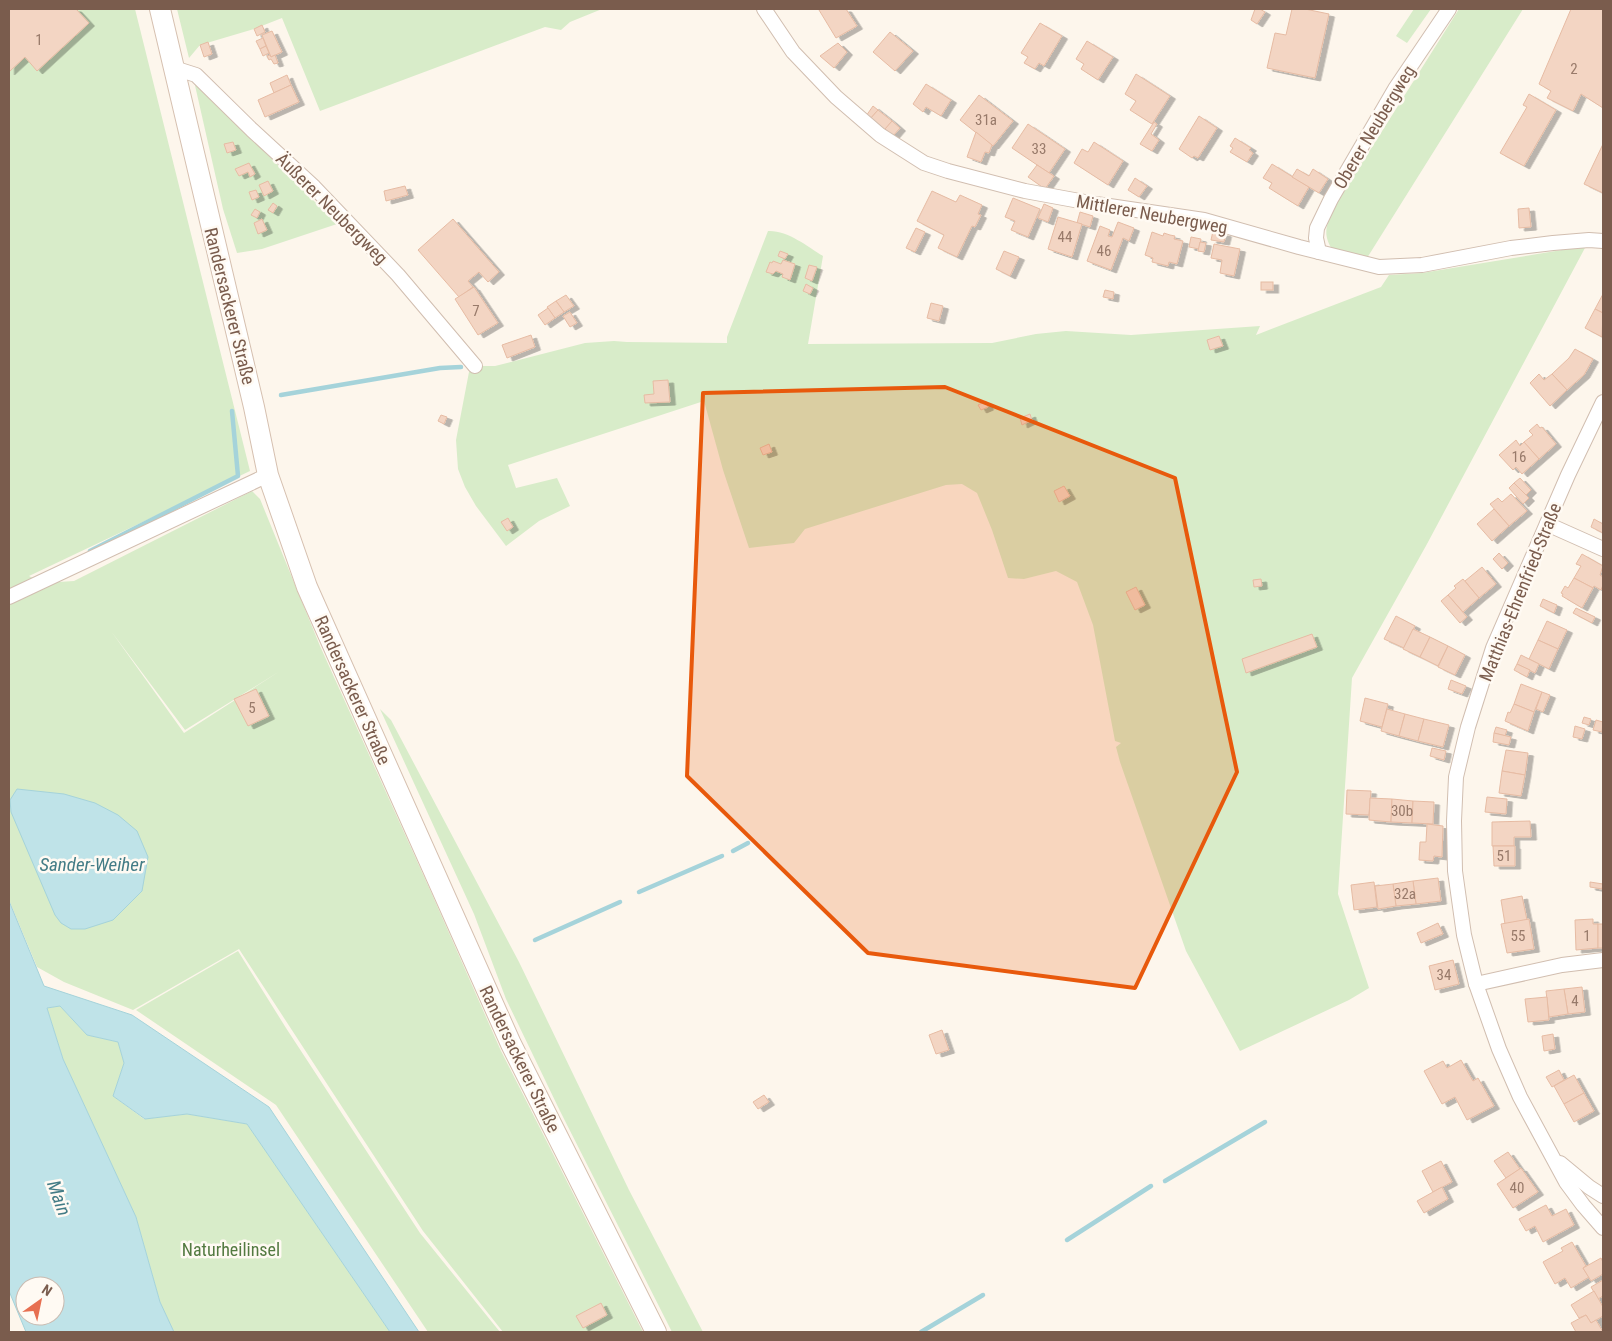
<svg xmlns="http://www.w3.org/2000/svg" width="1612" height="1341" viewBox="0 0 1612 1341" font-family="'Roboto Condensed',sans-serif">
<defs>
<filter id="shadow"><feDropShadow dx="5.5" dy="3" stdDeviation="0" flood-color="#0004"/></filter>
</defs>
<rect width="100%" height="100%" fill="#fdf6ec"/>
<g fill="#d8ecc9" fill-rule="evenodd">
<path d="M9,9H135L250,471L29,576L43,583L74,581L252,491L260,499L320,646L431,892L501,1051L643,1332H503L423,1231L239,949L133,1010L64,982L37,967L9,900ZM111,631L185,730L280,671L184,733Z"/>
<path d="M177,9H602L570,22L561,30L545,27L320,111L282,18L254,29L200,45L189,58Z"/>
<path d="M1414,9H1431L1407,43L1396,36Z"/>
<path d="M1459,9H1523L1367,258L1332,249C1322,233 1327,225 1333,209Z"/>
<path d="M194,81L337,224L262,249L237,253L223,209Z"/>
<path d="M768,231C787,230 807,246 823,256L808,344L992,343L1036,334L1066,331L1131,335L1260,326L1256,335L1381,287L1389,275L1422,273L1586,246L1427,544L1352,678L1338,894L1369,988L1349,1000L1240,1051L1186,951L1120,762L1116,747L1121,743L1115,741L1093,625L1077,582L1056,571L1024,579L1008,578L992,530L977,493L962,484L946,485L805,529L794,543L749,548L723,470L704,401L508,465L516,488L557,478L570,506L539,521L506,546L476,506L465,487L458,469L456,440L469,372L475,366H495L585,343L614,341L627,342L727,343V337Z"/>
<path d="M380,709L391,720L519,962L629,1190L703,1332H672L560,1111L506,999L474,914Z"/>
<path d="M238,951L286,1028L420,1233L500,1332H428L276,1105L136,1010Z"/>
<path d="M60,1006L87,1035L118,1042L124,1063L113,1096L144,1119L187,1114L247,1124L390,1332H174L160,1302L136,1217L63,1059L47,1008Z"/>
</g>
<g fill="#bfe3e8" stroke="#a5d3da" fill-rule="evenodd">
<path d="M17,789L64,794L95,803L118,815L137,831L148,857L142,891L113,920L85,929H71L61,923L55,915L11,812L10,800Z"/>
<path d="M9,901L44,986L132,1015L269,1107L419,1332H390L247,1124L187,1114L145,1119L113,1096L124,1063L118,1042L87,1035L60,1006L47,1008L63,1059L136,1217L160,1302L174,1332H26L9,1291ZM25,1286H55V1316H25Z"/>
</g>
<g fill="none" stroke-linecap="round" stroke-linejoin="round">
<g stroke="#a5d3da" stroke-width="4.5">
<path d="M281,395L440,368L461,367"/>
<path d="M90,551L238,476L232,411"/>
<path d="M733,851L748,843"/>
<path d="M639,892L722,856"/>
<path d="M535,940L620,902"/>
<path d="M1165,1181L1265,1122"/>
<path d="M1067,1240L1151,1186"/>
<path d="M921,1332L983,1295"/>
</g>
</g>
<g fill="#f3d5c3" stroke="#e6bba3" filter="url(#shadow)">
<path d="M9,9H76L89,23L37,71L25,57L9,72Z"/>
<path d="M820,9H846L857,26L836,38L819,10Z"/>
<path d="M1255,9H1260L1265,12L1257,24L1251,20Z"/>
<path d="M1292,9H1305L1329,14L1315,78L1267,68L1275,33L1286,35Z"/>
<path d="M1571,9H1603V108L1581,94L1573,111L1547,98L1551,91L1539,84Z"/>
<path d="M1040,23L1062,36L1044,66L1039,63L1035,69L1024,63L1028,57L1021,53Z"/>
<path d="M262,25L265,32L257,36L254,29Z"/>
<path d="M272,31L282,52L271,57L262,35Z"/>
<path d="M890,32L913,51L895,71L873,52Z"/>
<path d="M263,38L266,46L260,49L256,41Z"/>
<path d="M1087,41L1113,57L1098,80L1081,69L1084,64L1076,59Z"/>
<path d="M208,42L212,54L204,57L200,45Z"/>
<path d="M838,43L847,52L834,68L820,56Z"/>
<path d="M266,46L269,53L263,56L260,49Z"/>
<path d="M270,55L271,57L275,55L278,63L274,64L271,59L269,60L267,56Z"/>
<path d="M1136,74L1170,96L1152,124L1130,110L1136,101L1125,94Z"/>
<path d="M287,75L291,85L274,93L270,83Z"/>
<path d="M926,84L951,100L941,116L926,107L923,112L913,104Z"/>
<path d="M291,85L299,102L265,117L258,100Z"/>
<path d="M1529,94L1556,110L1524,166L1500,153L1527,107L1523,105Z"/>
<path d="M979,95L1013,121L993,146L960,120Z"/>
<path d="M873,106L878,110L870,119L866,116Z"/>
<path d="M878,110L892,121L884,131L870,119Z"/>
<path d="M1199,116L1217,128L1198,158L1194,156L1192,158L1179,149Z"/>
<path d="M892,121L900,128L893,136L885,129Z"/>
<path d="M1154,122L1157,124L1151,134L1159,140L1152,151L1140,144Z"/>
<path d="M1028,124L1065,149L1049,173L1012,148Z"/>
<path d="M976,132L992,145L989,153L985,152L981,162L967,157Z"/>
<path d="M1235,138L1251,148L1249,150L1253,153L1247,162L1230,152L1233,148L1230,146Z"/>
<path d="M233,142L236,150L227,153L224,144Z"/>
<path d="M1094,142L1123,161L1108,185L1074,163L1082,149L1088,152Z"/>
<path d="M1603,144V193L1584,184Z"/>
<path d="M249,163L255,174L250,177L248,172L239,176L235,169Z"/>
<path d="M1272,164L1309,187L1298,206L1269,188L1272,183L1263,178Z"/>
<path d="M1037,165L1054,176L1045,189L1028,177Z"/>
<path d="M1297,169L1309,176L1313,169L1328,179L1319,193L1292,177Z"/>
<path d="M1135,178L1147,186L1139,197L1128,190Z"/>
<path d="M268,181L273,191L264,196L259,185Z"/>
<path d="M405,186L408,195L386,201L384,191Z"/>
<path d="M256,190L259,197L252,200L249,192Z"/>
<path d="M932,191L956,202L960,195L982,205L978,214L981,215L975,227L972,226L957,257L938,248L944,235L917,221Z"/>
<path d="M1013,198L1040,209L1028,237L1011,230L1015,221L1005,217Z"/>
<path d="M273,203L277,206L273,213L268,210Z"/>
<path d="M1044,204L1053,208L1048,222L1038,218Z"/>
<path d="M1529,208L1531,227L1519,228L1518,209Z"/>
<path d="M255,209L260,212L257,218L251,215Z"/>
<path d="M1080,212L1093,216L1090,227L1077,223Z"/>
<path d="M1058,217L1082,224L1072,257L1048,249Z"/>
<path d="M262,219L267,230L258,234L254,223Z"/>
<path d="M453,219L499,272L488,282L479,272L468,281L473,287L459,297L418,250Z"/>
<path d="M1118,222L1134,228L1129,241L1123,238L1111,270L1087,261L1100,226L1110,230L1108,236L1112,237Z"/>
<path d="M916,228L925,232L915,252L906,248Z"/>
<path d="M1213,231L1226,234L1224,242L1211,240Z"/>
<path d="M1152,232L1163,236L1164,233L1170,235L1175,236L1174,239L1183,241L1177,264L1169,262L1168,266L1152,262L1153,258L1145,255Z"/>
<path d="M1191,237L1201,239L1199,249L1189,247Z"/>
<path d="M1200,242L1206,243L1204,252L1198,251Z"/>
<path d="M1214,244L1240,249L1234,276L1220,273L1222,260L1211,258Z"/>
<path d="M780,251L788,254L785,259L778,256Z"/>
<path d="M1004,251L1019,257L1010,276L996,269Z"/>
<path d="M783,260L795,264L790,280L782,277L783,274L776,271L773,274L766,272L770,262L772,263L773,261L781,264Z"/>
<path d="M809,265L817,267L812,281L805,278Z"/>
<rect x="1261" y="282" width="12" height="8"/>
<path d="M806,284L813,288L810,294L803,291Z"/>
<path d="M474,287L498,323L478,335L455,299Z"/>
<path d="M1105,290L1114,292L1113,299L1103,297Z"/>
<path d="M1603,294V313L1595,309Z"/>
<path d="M566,295L574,306L564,312L556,301Z"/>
<path d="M556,301L564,312L555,318L547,307Z"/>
<path d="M931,303L943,306L939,321L927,318Z"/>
<path d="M548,308L555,318L545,325L538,315Z"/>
<path d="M1595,309L1603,313L1602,337L1585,328Z"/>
<path d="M570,312L577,323L570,327L563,316Z"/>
<path d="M531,335L535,347L507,358L502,345Z"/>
<path d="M1219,336L1223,346L1210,350L1207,340Z"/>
<path d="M1575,349L1593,359L1584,375L1567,390L1552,374L1569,358Z"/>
<path d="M1539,374L1544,380L1552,374L1567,390L1550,406L1530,383Z"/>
<path d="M668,380L670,402L645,403L644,395L654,394L653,381Z"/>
<path d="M986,401L988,407L981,410L978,405Z"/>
<path d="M1030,414L1032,420L1022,425L1020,418Z"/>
<path d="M441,415L447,417L444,424L438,421Z"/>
<path d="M1537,424L1540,428L1542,427L1556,444L1539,459L1524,442L1533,435L1529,431Z"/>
<path d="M1516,440L1520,446L1524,442L1539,459L1522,474L1516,467L1513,470L1499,455Z"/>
<path d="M769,444L772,452L763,455L760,448Z"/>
<path d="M1520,478L1531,490L1526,495L1514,483Z"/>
<path d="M1514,483L1529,498L1523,504L1509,488Z"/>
<path d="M1064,486L1070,496L1059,502L1054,491Z"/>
<path d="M1511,494L1527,511L1509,526L1490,504L1498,498L1502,502Z"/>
<path d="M1494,509L1509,526L1492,541L1477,524Z"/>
<path d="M508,518L513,527L507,531L501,522Z"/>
<path d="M1594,519L1603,524V533L1591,527Z"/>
<path d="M1499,553L1508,563L1502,569L1493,559Z"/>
<path d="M1582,554L1603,566L1600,575L1603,577V585L1601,590L1594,586L1593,588L1574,578L1581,566L1576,564Z"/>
<path d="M1482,567L1496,584L1479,598L1465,581Z"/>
<path d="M1574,578L1593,588L1582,608L1562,596L1563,594L1561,593L1565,586L1568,588Z"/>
<path d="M1261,579L1262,586L1254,587L1253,580Z"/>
<path d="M1463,579L1479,598L1463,612L1448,595L1456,588L1454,586Z"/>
<path d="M1136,587L1145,605L1135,610L1126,592Z"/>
<path d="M1448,595L1467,617L1460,623L1441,601Z"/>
<path d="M1543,599L1557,605L1554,613L1540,606Z"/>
<path d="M1576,608L1595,617L1592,623L1573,613Z"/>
<path d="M1396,616L1415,626L1404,648L1384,639Z"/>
<path d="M1547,621L1567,630L1558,649L1538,640Z"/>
<path d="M1413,629L1430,637L1420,657L1403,649Z"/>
<path d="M1312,634L1317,647L1246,673L1242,659Z"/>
<path d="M1430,637L1448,646L1438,666L1420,657Z"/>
<path d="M1538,640L1558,649L1549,669L1529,659Z"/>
<path d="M1448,646L1465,655L1455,675L1438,667Z"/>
<path d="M1521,655L1539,664L1535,673L1517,664Z"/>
<path d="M1517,664L1530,670L1527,677L1514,670Z"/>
<path d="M1451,680L1466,686L1462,694L1448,689Z"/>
<path d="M1521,684L1542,692L1534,712L1514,704Z"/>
<path d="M256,689L269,716L248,726L234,699Z"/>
<path d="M1542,692L1550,695L1543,712L1536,709Z"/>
<path d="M1365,698L1388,704L1382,727L1360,721Z"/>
<path d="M1514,704L1534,712L1528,731L1505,721L1508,712L1510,713Z"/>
<path d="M1387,709L1405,714L1399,736L1381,731Z"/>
<path d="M1405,714L1424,719L1418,741L1399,736Z"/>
<path d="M1584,717L1591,719L1589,725L1582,723Z"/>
<path d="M1424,719L1449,725L1443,747L1418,741Z"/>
<path d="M1596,720L1603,722L1602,732L1593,730Z"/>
<path d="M1575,726L1585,729L1582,739L1573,737Z"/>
<path d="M1496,727L1507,730L1505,736L1494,733Z"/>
<path d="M1494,733L1511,737L1509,745L1493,742Z"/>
<path d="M1432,748L1446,751L1444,760L1430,756Z"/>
<path d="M1506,750L1528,753L1525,775L1502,771Z"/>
<path d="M1502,771L1525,775L1521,796L1499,793Z"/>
<path d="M1347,790L1371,791L1369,815L1346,814Z"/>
<path d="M1487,797L1507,799L1506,814L1485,812Z"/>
<path d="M1370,798L1392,799L1391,822L1369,820Z"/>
<path d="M1392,799L1413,801L1412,823L1391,822Z"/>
<path d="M1413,801L1434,802L1433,824L1412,823Z"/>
<path d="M1530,821L1531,837H1514V846H1492V822Z"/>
<path d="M1427,824L1443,826L1442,857L1434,856L1433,861L1419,860L1420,842H1426Z"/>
<path d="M1493,846H1515V866H1494Z"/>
<path d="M1438,878L1441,901L1416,904L1413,881Z"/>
<path d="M1413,881L1416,904L1396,906L1393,884Z"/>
<path d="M1374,882L1377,907L1354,910L1351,885Z"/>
<path d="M1590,882L1603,884L1602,889L1590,887Z"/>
<path d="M1393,884L1396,906L1378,909L1375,886Z"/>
<path d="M1522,896L1527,920L1505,924L1501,900Z"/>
<path d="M1529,919L1534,949L1507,953L1501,924Z"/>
<path d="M1593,919V924H1598V948L1576,950L1575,920Z"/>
<path d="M1438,923L1443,934L1421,943L1417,933Z"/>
<rect x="1598" y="924" width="5" height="24"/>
<path d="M1453,960L1459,984L1435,990L1429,966Z"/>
<path d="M1582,987L1585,1012L1568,1014L1564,989Z"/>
<path d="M1564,989L1568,1014L1549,1017L1546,991Z"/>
<path d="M1547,997L1549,1020L1528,1022L1525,999Z"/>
<path d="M942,1030L949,1050L936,1054L929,1035Z"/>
<path d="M1553,1034L1555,1049L1544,1051L1542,1036Z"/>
<path d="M1461,1060L1473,1081L1478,1078L1494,1106L1467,1120L1455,1097L1442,1104L1424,1071L1443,1061L1447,1068Z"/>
<path d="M1559,1070L1564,1080L1552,1087L1546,1077Z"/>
<path d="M1574,1075L1584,1093L1564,1104L1554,1086Z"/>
<path d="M1584,1093L1594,1111L1574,1122L1564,1104Z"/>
<path d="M764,1095L769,1102L758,1109L753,1102Z"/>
<path d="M1508,1152L1520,1169L1506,1178L1494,1161Z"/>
<path d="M1441,1161L1452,1182L1433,1192L1422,1171Z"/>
<path d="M1521,1168L1538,1192L1513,1208L1497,1184Z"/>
<path d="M1442,1187L1448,1199L1424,1213L1417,1201Z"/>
<path d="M1546,1205L1552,1216L1566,1209L1574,1225L1543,1242L1535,1226L1526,1231L1519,1219Z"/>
<path d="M1572,1242L1586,1266L1583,1268L1589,1277L1571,1288L1565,1278L1555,1284L1543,1262L1563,1251L1561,1248Z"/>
<path d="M1601,1258L1603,1262V1274L1591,1281L1583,1268Z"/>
<path d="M1603,1280V1296L1598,1299L1591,1287Z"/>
<path d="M1594,1291L1603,1307V1316L1591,1323L1586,1315L1579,1318L1571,1305Z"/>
<path d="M601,1303L607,1315L583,1328L576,1316Z"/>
<path d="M1586,1315L1591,1323L1596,1320L1603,1332H1576L1571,1323Z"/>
</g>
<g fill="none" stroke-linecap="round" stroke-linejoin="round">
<g stroke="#d1beb0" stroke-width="16">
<g id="street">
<path d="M764,9L793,52L836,97L880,135L924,163L948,171L1025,191L1096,204L1204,220L1299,247L1379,267L1422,265L1511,248L1553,243L1589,240L1603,241"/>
<path d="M174,68L196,75L252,130L314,187L398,275L475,366"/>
<path d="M1319,252L1316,238L1317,228L1331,199L1395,89L1449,9"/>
<path d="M1603,402L1568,475L1493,648L1468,727L1456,777L1454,821L1455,871L1464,935L1476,984L1499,1049L1520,1097L1566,1182L1583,1205L1603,1228"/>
<path d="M1547,524L1603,549"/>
<path d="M9,597L268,475"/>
<path d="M1476,984L1562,965L1603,960"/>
<path d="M1560,1163L1589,1187L1603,1196"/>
</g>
</g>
<g stroke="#d6c0b0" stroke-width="22">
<path id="secondary" d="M160,9L254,407L268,475L307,587L511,1044L656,1332"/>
</g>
<use href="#street" stroke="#fff" stroke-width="14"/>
<use href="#secondary" stroke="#fff" stroke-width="20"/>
</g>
<path fill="#e8590c" fill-opacity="0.2" stroke="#e8590c" stroke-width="4" stroke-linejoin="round" d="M945,387L1175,478L1237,772L1135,988L868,953L687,776L703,393Z"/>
<g text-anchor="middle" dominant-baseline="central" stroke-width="5" stroke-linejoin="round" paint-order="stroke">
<g font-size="15" fill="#987a6a">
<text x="39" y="40">1</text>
<text x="1574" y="69">2</text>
<text x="986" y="120">31a</text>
<text x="1039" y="149">33</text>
<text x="1065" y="237">44</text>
<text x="1104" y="251">46</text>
<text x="476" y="311">7</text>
<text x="1519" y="457">16</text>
<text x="252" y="708">5</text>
<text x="1402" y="811">30b</text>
<text x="1504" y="856">51</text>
<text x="1405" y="894">32a</text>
<text x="1518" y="936">55</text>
<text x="1587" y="936">1</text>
<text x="1444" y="975">34</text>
<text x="1575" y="1001">4</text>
<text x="1517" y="1188">40</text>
</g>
<g font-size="18" fill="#7a5c4d" stroke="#fffaf3">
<text transform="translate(1374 127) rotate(-59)">Oberer Neubergweg</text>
<text transform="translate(332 208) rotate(45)">Äußerer Neubergweg</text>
<text transform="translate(1152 214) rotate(10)">Mittlerer Neubergweg</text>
<text transform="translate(230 306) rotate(76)">Randersackerer Straße</text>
<text transform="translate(1520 592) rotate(-68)">Matthias-Ehrenfried-Straße</text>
<text transform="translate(353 690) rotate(66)">Randersackerer Straße</text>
<text transform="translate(520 1059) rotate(64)">Randersackerer Straße</text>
</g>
<g font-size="18" fill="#537a41" stroke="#fffaf3">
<text x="231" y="1249">Naturheilinsel</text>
</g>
<g font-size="19" font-style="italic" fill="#437c86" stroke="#fffaf3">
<text x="92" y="864">Sander-Weiher</text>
<text transform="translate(59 1198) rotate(70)">Main</text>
</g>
</g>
<rect width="1612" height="1341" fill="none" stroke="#7a5c4d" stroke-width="20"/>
<g transform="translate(40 1301) rotate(33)"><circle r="24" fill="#fffaf3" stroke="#cabbb1"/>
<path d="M0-4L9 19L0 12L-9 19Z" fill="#e76f51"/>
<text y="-8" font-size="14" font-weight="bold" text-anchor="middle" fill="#7a5c4d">N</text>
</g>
</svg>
